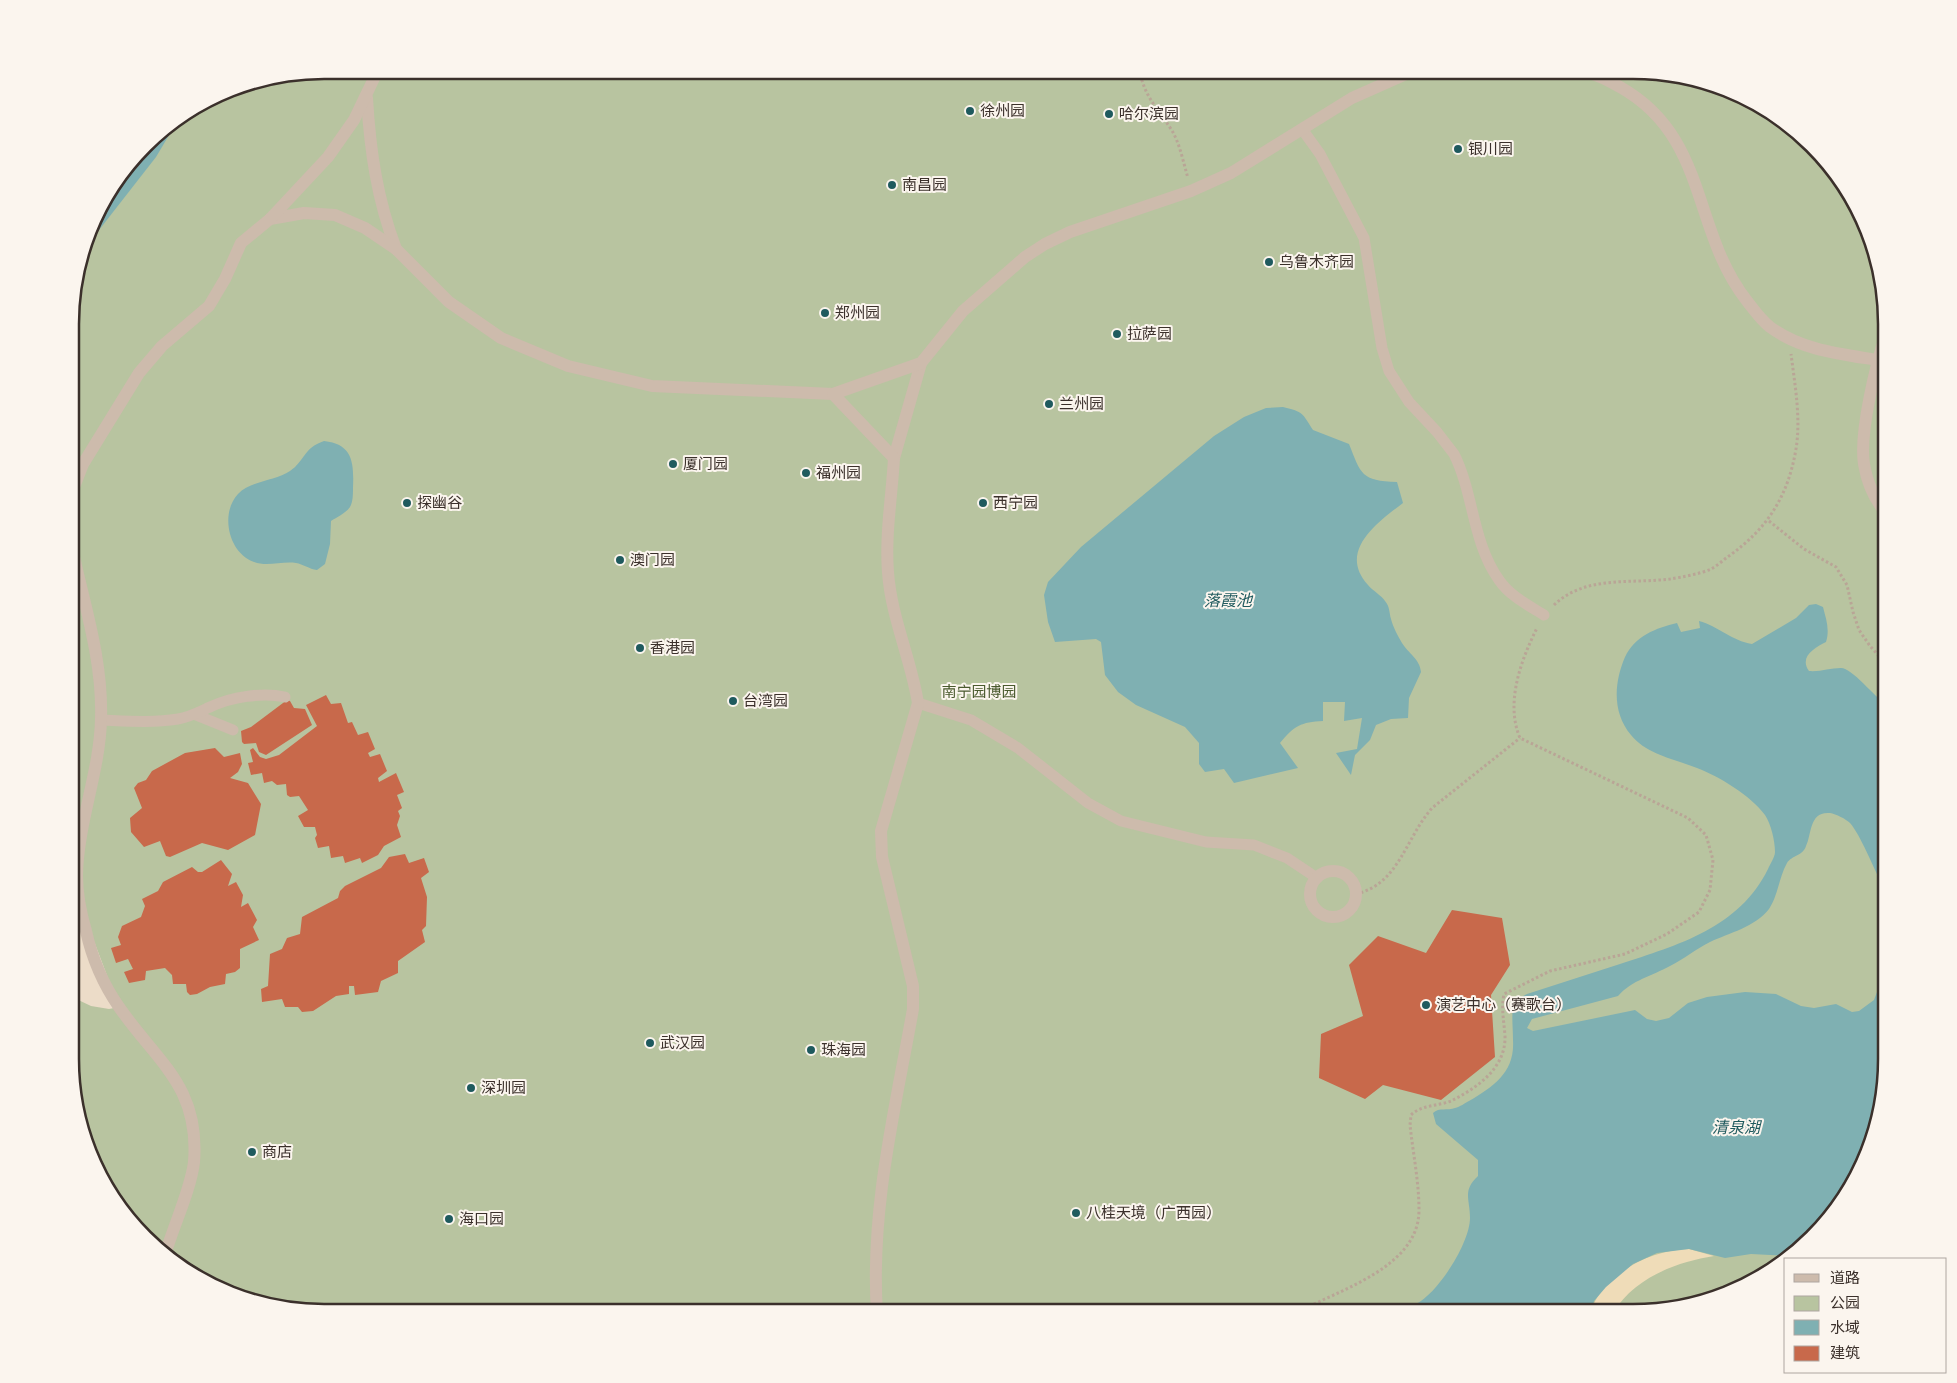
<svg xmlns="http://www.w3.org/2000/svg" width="1957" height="1383" viewBox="0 0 1957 1383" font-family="'Fira Sans Condensed','Noto Sans SC',sans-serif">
<rect width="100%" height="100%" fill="#f4ebe1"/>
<path fill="#b8c4a0" d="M324,70L1649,71L1715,84L1787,122L1824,157L1861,211L1886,308V1075L1873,1141L1835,1213L1800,1250L1746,1287L1699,1304L1633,1313L308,1312L242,1299L170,1261L104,1186L72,1092V291L96,211L156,133L227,89Z"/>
<path fill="#efdcb8" d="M1689,1249L1714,1256C1676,1262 1634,1278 1613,1313H1590C1603,1273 1650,1250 1689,1249Z"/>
<path fill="#ecdcc8" d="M72,854L81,907L119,1007L109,1009L91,1006L72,997Z"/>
<g fill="#7fb0b2">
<path d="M178,120L156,157L85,248L96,211L156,133Z"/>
<path d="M1283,407C1304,412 1302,413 1313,430L1349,444C1361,474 1361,481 1397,482L1403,503C1378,522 1337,551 1368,585C1373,591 1381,595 1385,601C1390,607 1389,612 1391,619C1393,627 1398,636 1402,643C1408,653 1420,659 1421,672L1409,698L1408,718L1391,719L1376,725L1370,740L1355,755L1351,775L1336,753L1357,749L1362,718L1344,721L1345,702H1323V721C1301,722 1294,726 1280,743L1298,768L1234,783L1224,769L1205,772L1199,764V743L1185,727L1136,705L1118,692L1105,675L1101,642L1096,639L1055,642L1048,622L1044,595L1048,582L1081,547L1214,436L1244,417L1266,408Z"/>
<path d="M324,441C353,444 354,463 353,488C353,494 353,502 350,507C346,513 337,517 331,521L330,544L325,564L317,570C309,569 303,564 296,563C282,561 267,567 254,562C228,553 220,513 238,494C250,481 275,481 290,471C305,461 303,448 324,441Z"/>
<path d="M1816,604L1823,607C1826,619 1830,629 1826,642C1814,648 1799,657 1809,671C1820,672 1830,668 1841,668C1852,668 1875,697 1886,705V888L1882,884C1874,869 1860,834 1850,823C1846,819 1836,814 1830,813C1809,811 1812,834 1806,846C1803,856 1792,855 1787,863C1779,877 1778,896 1769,909C1755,927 1729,933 1710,942C1696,949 1684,959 1670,966C1652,976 1632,980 1618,996L1532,1019L1527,1028L1533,1031L1635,1010L1647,1019L1656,1021L1669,1018L1688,1003L1707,997L1745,992L1776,994L1801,1006L1814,1008L1836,1004L1852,1012L1859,1011L1874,1000L1886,968V1075L1873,1141L1835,1213L1800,1250L1791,1256L1751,1254L1725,1258L1689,1249L1657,1253L1633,1264L1606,1287L1594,1301L1590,1313H1390C1399,1310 1408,1308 1416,1304C1438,1293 1470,1243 1470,1218C1470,1199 1462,1191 1478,1176V1160L1436,1124L1433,1113C1439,1107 1448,1111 1455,1108C1460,1107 1465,1103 1469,1101C1494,1086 1515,1072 1513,1040C1513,1026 1511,1014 1514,1001L1527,994C1558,984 1589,974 1620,964C1678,945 1739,928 1768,869C1770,864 1775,857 1775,852C1775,841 1771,824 1765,815C1750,795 1720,777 1697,768C1675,759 1647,755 1631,735C1612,712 1614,683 1625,657C1635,636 1656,628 1677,623L1681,632L1700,628L1699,621C1718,626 1732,641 1752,644L1796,618L1809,605Z"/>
</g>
<g fill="#c8694b">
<path d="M326,695L331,704L341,703L348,723L352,722L358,735L368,732L375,749L368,753L370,757L380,754L387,771L378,778L379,782L396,773L404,792L397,795L402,808L398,811L400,816L397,825L401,837L384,846L378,855L362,863L360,858L345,863L343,856L331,858L329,846L318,848L315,838L317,835L315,827H304L298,816L308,810L299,796L290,797L287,795L286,784L277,785L272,781L264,783L262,773L251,775L248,763L253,762L250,750L253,748L260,757L266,759L279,755L317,726L306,705Z"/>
<path d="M287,700L290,701L294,708L305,709L312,725L266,755L259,752L256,743L244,744L242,742L241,731L251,727Z"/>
<path d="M215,748L224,757L240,753L242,764L238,772L230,778L248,783L261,804L255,835L228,850L202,843L170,857L166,856L160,841L144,847L131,832L130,818L142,808L134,788L138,783L146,780L152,771L185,753Z"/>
<path d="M405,854L409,863L424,858L429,872L421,878L427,897L426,926L422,930L425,942L398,961V973L381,981L378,992L355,995L354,986H349V994L336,996L313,1011L302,1012L298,1007H285L282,999L262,1002L261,989L268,986L270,954L282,949L287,938L300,934L302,917L338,898L340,891L345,886L381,868L389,857Z"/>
<path d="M221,860L232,874L228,886L236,882L243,895L241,907L248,903L257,920L253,927L259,940L240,949V968L235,972L226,974L225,984L210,987L197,994L190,995L187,992L186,984H173L172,975L165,968L146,971L145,980L129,983L124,972L133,969L128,959L116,963L111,948L121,945L118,937L122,926L141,917L145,906L142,899L158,891L163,882L192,867L198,872H202Z"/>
<path d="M1452,910L1502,918L1510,965L1491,995L1495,1057L1441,1100L1383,1085L1365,1099L1319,1078L1321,1034L1363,1016L1349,965L1378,936L1426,953Z"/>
</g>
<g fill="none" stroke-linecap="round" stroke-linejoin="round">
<g stroke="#b9a596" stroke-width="3" stroke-dasharray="2.5 2.5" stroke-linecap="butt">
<path d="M1139,70C1146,99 1156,106 1171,129C1180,143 1183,162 1188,178"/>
<path d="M1769,521L1804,549L1836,567L1847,585L1853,612L1859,630L1870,646L1886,664"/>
<path d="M1554,605C1585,575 1631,584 1670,579C1682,577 1700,574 1711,569C1717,566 1723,560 1729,556C1768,528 1788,496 1796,449C1801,419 1795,385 1791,354"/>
<path d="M1356,894C1399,884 1405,839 1432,808L1520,738"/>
<path d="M1296,1313C1338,1290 1419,1268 1419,1210C1419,1182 1413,1153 1410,1125L1411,1115C1421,1105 1438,1106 1451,1101C1477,1088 1506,1068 1505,1036C1504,1021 1501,1009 1504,994L1550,971L1625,954L1667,934L1699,912L1710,890L1713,860L1706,835L1688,818L1520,738C1505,703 1521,660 1537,628"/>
</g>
<g stroke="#cdbbac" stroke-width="11">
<path d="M1302,129L1320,154L1364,238L1382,348L1389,371L1409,402L1437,432L1454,454C1474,494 1472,542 1499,580C1510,596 1528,605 1544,615"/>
<path d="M72,459L83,464"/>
<path d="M918,703L971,720L1018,748L1088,803L1121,821L1206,842L1254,845L1287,858L1317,878"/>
<path d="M196,715L233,730"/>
<path d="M101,720C127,721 152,723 178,719C190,717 199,712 210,707C231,697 262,692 285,697"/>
</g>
<g stroke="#cdbbac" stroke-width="12">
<path d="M1582,71C1596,74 1607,80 1620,87C1709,137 1691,230 1747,301C1754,310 1761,320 1770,327C1801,350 1840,354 1877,360"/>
<path d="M367,98C370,150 377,199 396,249"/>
<path d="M270,219L304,213L335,215L365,228L396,249L449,302L501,338L568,366L652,386L833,394"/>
<path d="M1886,334C1876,364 1859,433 1864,464C1867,482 1874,499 1886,513"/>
<path d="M894,458L921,363"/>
<path d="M72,492L83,464L139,373L162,346L209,306L225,279L241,243L270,219L328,157L354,120L378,70"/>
<path d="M72,548C84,604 103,660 101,719C100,771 78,822 77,875C77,893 81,914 86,931C92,958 103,984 119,1007C157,1062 200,1086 194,1162C191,1189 173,1227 165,1255"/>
<circle cx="1333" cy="894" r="23"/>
<path d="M877,1313C870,1210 895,1110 913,1009V986L882,857L881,831L918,703C911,659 891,617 888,572C885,535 892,495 894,458L833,394L921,363L963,311L1025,257L1045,244L1070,232L1191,191L1231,173L1352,98L1415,70"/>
</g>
</g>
<g fill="#1f5a5e" stroke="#fbf5ee" stroke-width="2">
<circle cx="970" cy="111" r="5"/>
<circle cx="1109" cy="114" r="5"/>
<circle cx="1458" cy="149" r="5"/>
<circle cx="892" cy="185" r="5"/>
<circle cx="1269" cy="262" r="5"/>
<circle cx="825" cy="313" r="5"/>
<circle cx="1117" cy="334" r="5"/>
<circle cx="1049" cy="404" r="5"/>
<circle cx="673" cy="464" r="5"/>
<circle cx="806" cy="473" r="5"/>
<circle cx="407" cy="503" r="5"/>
<circle cx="983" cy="503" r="5"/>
<circle cx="620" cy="560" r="5"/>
<circle cx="640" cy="648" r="5"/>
<circle cx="733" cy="701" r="5"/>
<circle cx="1426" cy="1005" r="5"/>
<circle cx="650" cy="1043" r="5"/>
<circle cx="811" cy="1050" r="5"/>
<circle cx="471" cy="1088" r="5"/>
<circle cx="252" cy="1152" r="5"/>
<circle cx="1076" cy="1213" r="5"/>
<circle cx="449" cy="1219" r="5"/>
</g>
<g text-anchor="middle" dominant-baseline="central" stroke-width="4" stroke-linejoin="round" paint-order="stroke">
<g font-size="15" fill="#3b302b" stroke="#fbf5ee" text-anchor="start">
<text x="980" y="111">徐州园</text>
<text x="1119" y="114">哈尔滨园</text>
<text x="1468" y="149">银川园</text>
<text x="902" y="185">南昌园</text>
<text x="1279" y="262">乌鲁木齐园</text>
<text x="835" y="313">郑州园</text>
<text x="1127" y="334">拉萨园</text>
<text x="1059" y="404">兰州园</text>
<text x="683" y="464">厦门园</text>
<text x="816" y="473">福州园</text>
<text x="417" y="503">探幽谷</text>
<text x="993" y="503">西宁园</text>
<text x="630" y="560">澳门园</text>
<text x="650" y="648">香港园</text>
<text x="743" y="701">台湾园</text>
<text x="1436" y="1005">演艺中心（赛歌台）</text>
<text x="660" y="1043">武汉园</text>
<text x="821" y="1050">珠海园</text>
<text x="481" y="1088">深圳园</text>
<text x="262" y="1152">商店</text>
<text x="1086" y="1213">八桂天境（广西园）</text>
<text x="459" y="1219">海口园</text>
</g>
<g font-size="15" fill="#4a5a2e" stroke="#fbf5ee">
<text x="979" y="692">南宁园博园</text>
</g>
<g font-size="16" font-style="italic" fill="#1f5a5e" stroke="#fbf5ee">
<text x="1228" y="600">落霞池</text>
<text x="1736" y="1127">清泉湖</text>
</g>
</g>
<path d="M0 0H1957V1383H0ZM324 79H1633A245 245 0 0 1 1878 324V1059A245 245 0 0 1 1633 1304H324A245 245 0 0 1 79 1059V324A245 245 0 0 1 324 79Z" fill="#fbf5ee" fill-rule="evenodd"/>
<path fill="none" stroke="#3b302b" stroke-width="2.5" d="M324 79H1633A245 245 0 0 1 1878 324V1059A245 245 0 0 1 1633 1304H324A245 245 0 0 1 79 1059V324A245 245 0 0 1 324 79Z"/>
<rect x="1784" y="1258" width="162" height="115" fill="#fbf5ee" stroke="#aea6a0"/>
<rect x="1794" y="1274" width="25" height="8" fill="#cdbbac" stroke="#aea6a0"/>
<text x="1830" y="1283" font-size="15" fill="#3b302b">道路</text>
<rect x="1794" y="1296" width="25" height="15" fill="#b8c4a0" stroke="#aea6a0"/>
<text x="1830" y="1308" font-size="15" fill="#3b302b">公园</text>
<rect x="1794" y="1320" width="25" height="15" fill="#7fb0b2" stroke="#aea6a0"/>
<text x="1830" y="1333" font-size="15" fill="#3b302b">水域</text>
<rect x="1794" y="1346" width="25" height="15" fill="#c8694b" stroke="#aea6a0"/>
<text x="1830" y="1358" font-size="15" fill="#3b302b">建筑</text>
</svg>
